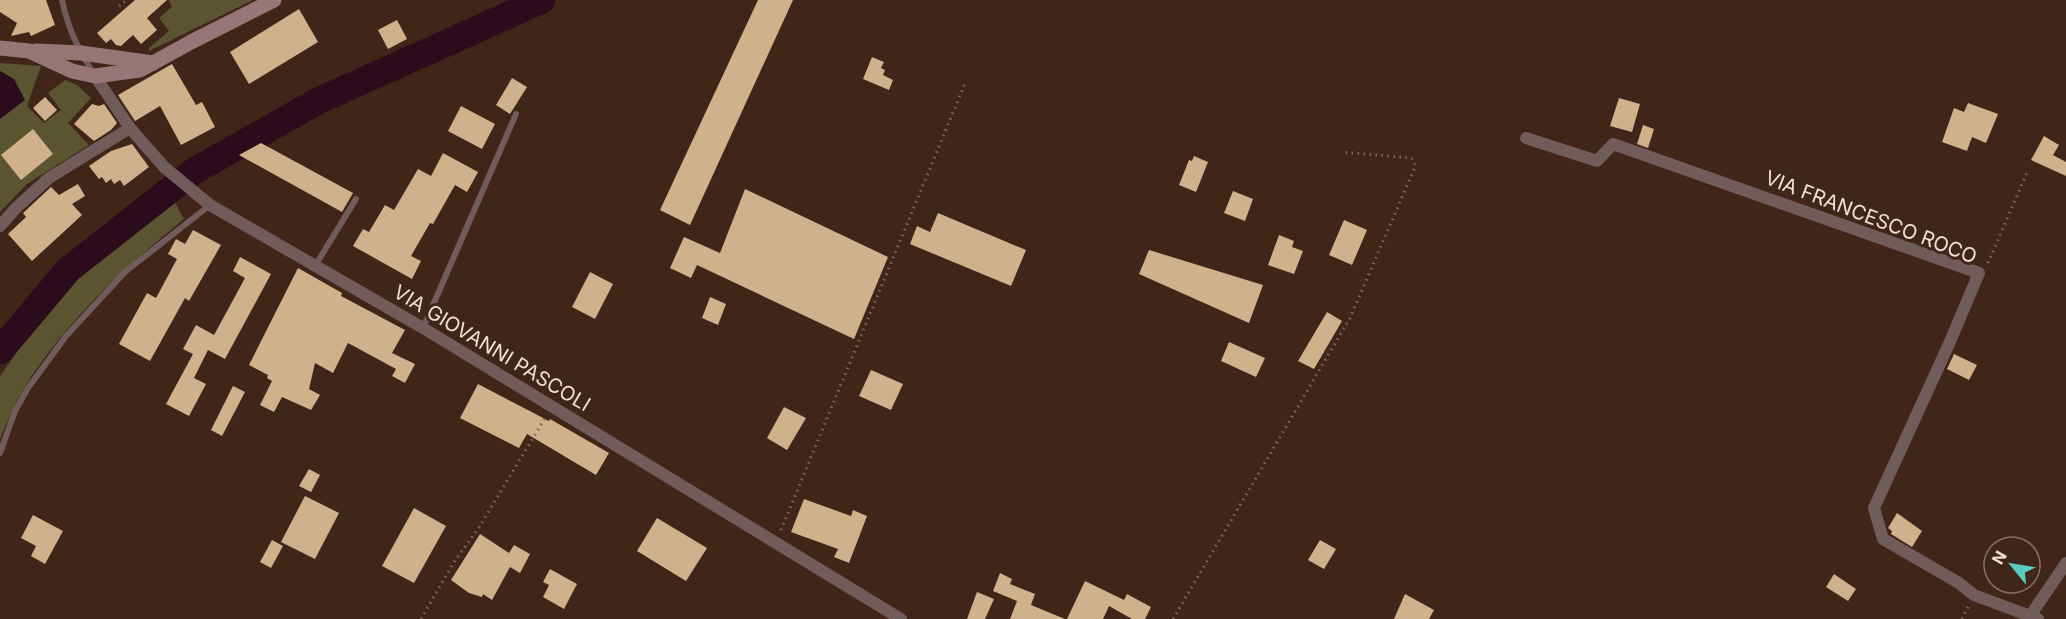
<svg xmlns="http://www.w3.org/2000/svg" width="2066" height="619" viewBox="0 0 2066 619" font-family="Inter,sans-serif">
<rect width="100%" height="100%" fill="#402519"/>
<g fill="#5b5431">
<path d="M169,0H253L149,51V48L169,31L159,18L172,7Z"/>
<path d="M0,63L41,66L27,106L44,123L61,110L48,93L65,80L77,85L91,98L68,123L89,145L27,184L0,212Z"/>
<path d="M173,199L184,219C123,269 68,319 26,385C15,402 8,420 0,439V376L19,349L85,271Z"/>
</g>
<path fill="#2c0b1d" d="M0,71L14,79L25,100L0,119Z"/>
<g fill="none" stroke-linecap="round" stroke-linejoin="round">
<path stroke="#2c0b1d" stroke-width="27" d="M0,351L68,270L194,171L318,101L542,0"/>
</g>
<g fill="#cfb18c">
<path d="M0,0H46L55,25L31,36L29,32L11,36L17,23L0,12Z"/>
<path d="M135,0H167L147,18L157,30L141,44L133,35L121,46L116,45L111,39L106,43L97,33Z"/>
<path d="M758,0H793L690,225L660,210Z"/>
<path d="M299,9L318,42L249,84L230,52Z"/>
<path d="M397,20L407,39L388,49L378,30Z"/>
<path d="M872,57L884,62L881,68L885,70L883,75L893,80L889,90L863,79Z"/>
<path d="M172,64L196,105L202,102L215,127L181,145L160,106L135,121L118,95Z"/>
<path d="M512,78L527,87L510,114L496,105Z"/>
<path d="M45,97L57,110L45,121L33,108Z"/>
<path d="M1619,98L1640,104L1632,132L1610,126Z"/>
<path d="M1968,103L1998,114L1986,143L1972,137L1967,151L1942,142L1954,108L1964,112Z"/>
<path d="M92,104L99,106L104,104L117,123L111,130L94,141L74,124Z"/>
<path d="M461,106L495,124L482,149L448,131Z"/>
<path d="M1643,125L1654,129L1648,148L1637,144Z"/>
<path d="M33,129L53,154L21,180L1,155Z"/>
<path d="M2044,136L2059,145L2053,155L2066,162V176L2031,160Z"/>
<path d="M261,143L353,193L342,212L239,155Z"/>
<path d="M132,144L149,167L124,186L120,180L114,184L111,179L106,183L102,177L99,179L89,166L111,151Z"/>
<path d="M443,153L478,172L467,192L455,185L433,224L430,223L411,256L421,261L412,279L353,246L363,229L369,232L385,205L394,210L418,169L431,176Z"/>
<path d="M1194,156L1208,162L1196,192L1179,185L1189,160L1192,161Z"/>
<path d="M78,184L85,196L72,204L82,215L32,261L8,234L26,217L23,213L51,187L59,195Z"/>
<path d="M745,189L888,257L854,339L697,265L691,278L670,268L684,237L720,253Z"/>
<path d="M1233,191L1253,199L1245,221L1224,213Z"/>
<path d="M938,213L1026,250L1011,286L910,244L917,226L930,232Z"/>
<path d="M1344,220L1367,230L1352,265L1329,255Z"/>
<path d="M193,230L221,245L189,301L185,298L150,361L119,344L147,293L156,298L177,259L168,254L176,239L185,244Z"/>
<path d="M1279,235L1294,241L1292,247L1303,251L1294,274L1268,265Z"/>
<path d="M1149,250L1263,285L1249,323L1139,274Z"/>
<path d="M240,257L271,274L225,359L208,350L194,378L206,384L189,416L166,404L193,354L183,349L196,325L214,335L245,278L233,271Z"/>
<path d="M298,268L342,293L341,296L405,330L392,353L415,364L405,383L392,376L396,369L348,343L333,373L315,363L309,389L320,395L311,410L282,397L274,412L260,405L272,381L267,378L268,375L249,365Z"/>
<path d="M590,272L613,284L595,319L572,307Z"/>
<path d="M710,297L726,304L718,325L702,318Z"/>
<path d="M1327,312L1342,321L1314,369L1298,361Z"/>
<path d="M1229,342L1265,358L1256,377L1221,361Z"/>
<path d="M1954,354L1977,365L1969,380L1947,369Z"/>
<path d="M871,370L903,384L891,410L859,396Z"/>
<path d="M478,384L549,421L550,419L609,453L596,475L527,434L519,448L460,418Z"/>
<path d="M233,386L245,392L222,436L211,430Z"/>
<path d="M784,407L806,418L787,450L767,438Z"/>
<path d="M309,469L320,475L311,492L299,486Z"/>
<path d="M305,496L339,513L315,559L281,542Z"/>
<path d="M804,499L851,516L853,510L867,516L849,563L834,557L838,549L791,532Z"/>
<path d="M414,508L446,526L414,583L382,566Z"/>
<path d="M1897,513L1922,531L1912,547L1891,534L1892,531L1888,528Z"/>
<path d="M33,515L63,531L45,564L31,556L36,546L21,538Z"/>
<path d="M657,518L707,548L686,581L637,551Z"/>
<path d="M480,534L509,553L514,545L530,554L520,573L510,567L492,600L483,594L482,597L469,593L451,580Z"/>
<path d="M272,540L283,546L271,568L260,562Z"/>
<path d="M1320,540L1336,549L1324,569L1308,560Z"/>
<path d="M550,569L577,584L564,609L543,597L549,585L543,582Z"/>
<path d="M1000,573L1012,579L1010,584L1035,594L1031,605L1065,619H1010L1017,601L993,591Z"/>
<path d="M1834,574L1856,589L1848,601L1826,587Z"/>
<path d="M1085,581L1124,600L1127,594L1151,607L1145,619H1132L1109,606L1103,619H1067Z"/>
<path d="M977,592L994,599L985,619H967Z"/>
<path d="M1405,594L1434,610L1429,619H1394Z"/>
</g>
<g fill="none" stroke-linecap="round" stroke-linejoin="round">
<g stroke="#80675d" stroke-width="3" stroke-dasharray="1.5 4.5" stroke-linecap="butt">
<path d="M119,6L127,0"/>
<path d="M1988,263L2028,170"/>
<path d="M781,530L966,81"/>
<path d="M421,619L454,562L478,529L545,418"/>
<path d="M1173,619L1350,318L1415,167L1414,161L1411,158L1341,152"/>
<path d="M1962,619L1969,605"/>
</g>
<g stroke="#715c5c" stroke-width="6">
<path d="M62,0C68,29 78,48 93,73"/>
<path d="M315,266L356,199"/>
<path d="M423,328L516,114"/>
<path d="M0,453L15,411L28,388L66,336L125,272L210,205"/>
</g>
<g stroke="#715c5c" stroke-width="12">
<path d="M95,76L130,128L164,167L210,205L423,328L901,619"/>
<path d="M1526,138L1597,161L1613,144L1979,273L1949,344L1874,508L1883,539L1959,583L1974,595L2038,619"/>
<path d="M0,226L16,208L49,178L130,128"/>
<path d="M2030,616L2066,563"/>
</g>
<g stroke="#977677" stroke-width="15">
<path d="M0,48L29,51L72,71L95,76L140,70L193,41L274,0"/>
<path d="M36,51L81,53L153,63"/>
</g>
</g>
<g text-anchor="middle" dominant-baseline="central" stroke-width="6" stroke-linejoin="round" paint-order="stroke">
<g font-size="20" fill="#f2dfd7" stroke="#402519">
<text transform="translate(1871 217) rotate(21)">VIA FRANCESCO ROCO</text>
<text transform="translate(492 348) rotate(31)">VIA GIOVANNI PASCOLI</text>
</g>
</g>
<g transform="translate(2012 565) rotate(300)"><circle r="28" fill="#402519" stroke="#876f65" stroke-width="1.5"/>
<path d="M0-4.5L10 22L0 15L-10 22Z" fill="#5acebd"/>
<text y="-9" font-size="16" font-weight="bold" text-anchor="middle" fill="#f2dfd7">N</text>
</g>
</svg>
